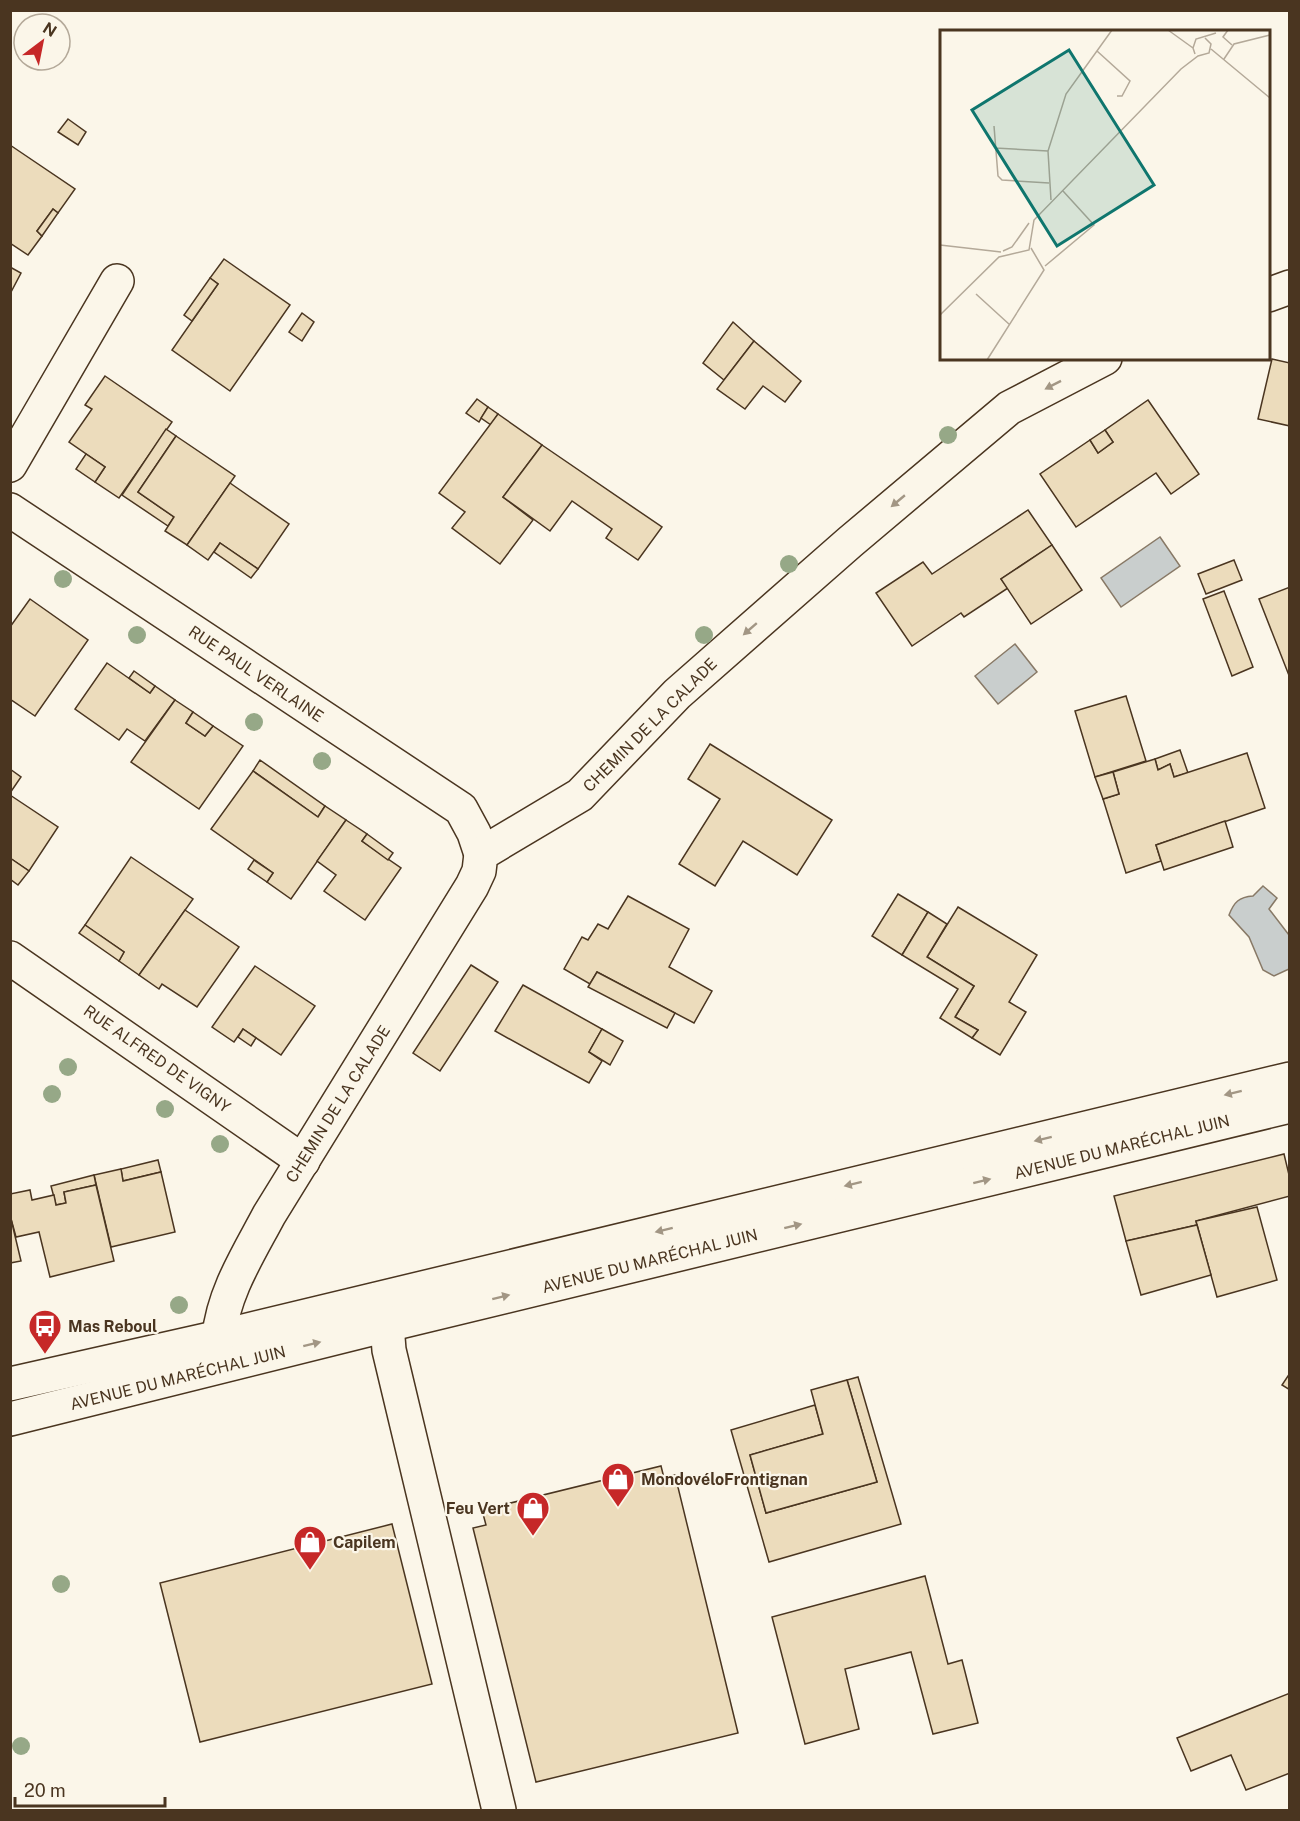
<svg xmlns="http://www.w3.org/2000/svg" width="1300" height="1821" viewBox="0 0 1300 1821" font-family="'Public Sans',sans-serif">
<rect width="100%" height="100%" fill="#fbf6e9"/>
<g fill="#c9cecd" stroke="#887966" stroke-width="1.5">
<path d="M1160,537L1180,566L1121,607L1101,578Z"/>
<path d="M1015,644L1037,672L998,704L975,676Z"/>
<path d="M1263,886L1277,898L1269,909L1289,935V969L1274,976L1263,970L1249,937L1229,915C1234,902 1239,897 1253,896Z"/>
</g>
<g fill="#ecdcbc" stroke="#4a3520" stroke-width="1.5">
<path d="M68,119L86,132L78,145L58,132Z"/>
<path d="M10,145L75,189L58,213L53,209L37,231L42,236L28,255L10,243Z"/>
<path d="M53,209L58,213L42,236L37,231Z"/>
<path d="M224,259L290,305L230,391L172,350L218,284L210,278Z"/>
<path d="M10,267L21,273L10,294Z"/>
<path d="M210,278L218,284L192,321L184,315Z"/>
<path d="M302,313L314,322L302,341L289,332Z"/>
<path d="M733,322L754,341L724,380L703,363Z"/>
<path d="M754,341L801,381L785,402L763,386L745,409L717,389Z"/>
<path d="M1272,359L1290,363V426L1258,419Z"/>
<path d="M105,376L172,422L119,498L95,482L105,467L69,442L92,409L85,405Z"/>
<path d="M477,399L488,407L479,422L466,413Z"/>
<path d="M1148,400L1199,474L1171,494L1156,473L1076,527L1040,474L1090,440L1098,453L1113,442L1105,430Z"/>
<path d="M488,407L498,414L491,425L481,418Z"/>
<path d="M498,414L542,445L503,497L533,520L500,564L452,528L465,512L439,493Z"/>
<path d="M166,429L176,436L138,492L174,517L168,526L122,495Z"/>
<path d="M1105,430L1113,442L1098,453L1090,440Z"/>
<path d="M176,436L235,476L187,545L165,531L174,517L138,492Z"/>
<path d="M542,445L662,527L638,560L606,538L612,529L572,501L550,531L503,497Z"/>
<path d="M86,454L105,467L95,482L76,469Z"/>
<path d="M230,483L289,524L258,569L220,543L208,560L187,545Z"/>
<path d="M1028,510L1052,545L1001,579L1008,588L964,617L961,613L912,646L876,593L923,562L932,574Z"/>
<path d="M220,543L258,569L251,578L214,552Z"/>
<path d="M1052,545L1082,590L1031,624L1001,579Z"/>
<path d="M1234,560L1242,580L1206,594L1198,574Z"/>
<path d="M1290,587V678L1259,599Z"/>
<path d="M1224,591L1253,667L1232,676L1203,599Z"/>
<path d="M30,599L88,640L35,716L10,699V627Z"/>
<path d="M107,663L150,693L155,686L175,700L145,741L127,729L119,740L75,709Z"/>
<path d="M134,671L155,686L150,693L129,678Z"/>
<path d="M1126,696L1146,761L1095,777L1075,711Z"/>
<path d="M175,700L193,712L186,723L205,736L213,726L243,746L199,809L131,762Z"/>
<path d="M193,712L213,726L205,736L186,723Z"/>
<path d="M710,744L832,820L797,875L743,841L715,886L679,864L720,799L688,779Z"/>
<path d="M1180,750L1188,773L1174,777L1170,764L1158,770L1155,759Z"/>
<path d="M1247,753L1265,808L1156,845L1161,861L1126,873L1103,799L1119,794L1113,772L1155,759L1158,770L1170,764L1174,777Z"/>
<path d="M260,760L325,806L318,817L253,771Z"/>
<path d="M10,769L21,777L10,793Z"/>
<path d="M253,771L318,817L325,806L346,820L291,899L267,882L273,873L211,829Z"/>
<path d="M1113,772L1119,794L1103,799L1095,777Z"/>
<path d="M10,795L58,827L29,871L10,858Z"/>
<path d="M346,820L367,834L362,841L401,868L365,920L324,891L336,875L317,861Z"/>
<path d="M1225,821L1233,847L1164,870L1156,845Z"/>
<path d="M367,834L393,853L388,860L362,841Z"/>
<path d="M131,857L193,899L139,975L119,961L124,952L85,925Z"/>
<path d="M10,858L29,871L18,885L10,879Z"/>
<path d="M254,860L273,873L267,882L248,869Z"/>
<path d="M898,894L928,912L902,955L872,936Z"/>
<path d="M628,896L689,929L669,967L712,991L694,1023L597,972L590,984L564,969L582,937L588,940L598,924L608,929Z"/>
<path d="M958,907L1037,955L1009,1002L1026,1012L1000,1055L972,1038L978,1030L955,1017L974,986L927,957Z"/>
<path d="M185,910L239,947L197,1007L162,984L159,989L139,975Z"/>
<path d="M928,912L947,924L927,957L974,986L955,1017L978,1030L972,1038L940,1018L958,989L902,955Z"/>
<path d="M85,925L124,952L119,961L79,933Z"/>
<path d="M471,965L498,982L440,1071L413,1053Z"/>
<path d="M255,966L315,1006L281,1055L243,1029L234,1042L212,1027Z"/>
<path d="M597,972L675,1013L667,1028L588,987Z"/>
<path d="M523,985L602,1029L589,1052L602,1061L589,1083L495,1031Z"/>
<path d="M243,1029L256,1038L251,1046L238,1037Z"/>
<path d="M602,1029L623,1041L610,1065L589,1052Z"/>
<path d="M1284,1154L1290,1179V1196L1196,1221L1197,1225L1126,1241L1114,1196Z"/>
<path d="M158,1160L161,1172L123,1181L121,1169Z"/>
<path d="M121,1169L123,1181L161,1172L175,1232L111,1247L94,1175Z"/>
<path d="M94,1175L96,1185L64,1192L66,1203L56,1205L51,1186Z"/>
<path d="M96,1185L114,1261L50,1277L39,1232L16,1237L10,1215V1194L30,1190L32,1200L54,1195L56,1205L66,1203L64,1192Z"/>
<path d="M1257,1207L1277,1280L1217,1297L1196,1221Z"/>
<path d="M10,1215L21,1261L10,1263Z"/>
<path d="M1197,1225L1211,1275L1141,1295L1126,1241Z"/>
<path d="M1290,1373V1390L1282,1385Z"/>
<path d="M858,1377L901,1524L769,1562L731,1430L815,1405L823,1434L750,1455L766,1513L877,1482L847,1380Z"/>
<path d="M847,1380L877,1482L766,1513L750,1455L823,1434L811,1390Z"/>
<path d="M661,1466L664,1478L675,1475L738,1733L536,1782L473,1528L486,1525L482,1510Z"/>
<path d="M392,1524L432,1684L200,1742L160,1583Z"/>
<path d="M925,1576L948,1664L962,1660L978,1723L933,1734L911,1652L845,1669L859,1729L805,1744L772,1617Z"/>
<path d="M1290,1693V1773L1246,1790L1231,1755L1191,1771L1177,1738Z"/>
</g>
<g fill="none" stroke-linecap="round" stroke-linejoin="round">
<g stroke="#4a3520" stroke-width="36">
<g id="minor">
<path d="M1268,295L1290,287"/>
<path d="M10,465L117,281"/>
<path d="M10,510L461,809L474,833L481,854"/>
<path d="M10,958L303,1161"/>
<path d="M387,1325L389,1350L499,1810"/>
<path d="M219,1337C223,1293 249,1253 269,1215L472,886L479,871L481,854L580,795L677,694L850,542L1009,408L1105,358"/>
</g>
</g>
<g stroke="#4a3520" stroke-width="36">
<g id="major">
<path d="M10,1384L219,1337L1290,1079"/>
<path d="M10,1419L387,1325L1290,1106"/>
</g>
</g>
<use href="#minor" stroke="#fbf6e9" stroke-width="33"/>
<use href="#major" stroke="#fbf6e9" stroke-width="33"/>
</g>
<g fill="#96a887">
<circle cx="948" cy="435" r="9"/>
<circle cx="789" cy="564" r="9"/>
<circle cx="63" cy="579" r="9"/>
<circle cx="137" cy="635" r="9"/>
<circle cx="704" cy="635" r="9"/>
<circle cx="254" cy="722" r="9"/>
<circle cx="322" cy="761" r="9"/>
<circle cx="68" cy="1067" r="9"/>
<circle cx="52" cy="1094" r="9"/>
<circle cx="165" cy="1109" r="9"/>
<circle cx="220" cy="1144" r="9"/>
<circle cx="179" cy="1305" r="9"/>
<circle cx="61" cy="1584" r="9"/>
<circle cx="21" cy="1746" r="9"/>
</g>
<defs><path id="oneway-solid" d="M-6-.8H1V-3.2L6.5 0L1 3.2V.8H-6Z" transform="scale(1.5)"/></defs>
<g fill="#a29684">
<use href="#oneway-solid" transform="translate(1053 385) rotate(153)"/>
<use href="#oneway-solid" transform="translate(898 501) rotate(140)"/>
<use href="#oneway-solid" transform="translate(750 629) rotate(139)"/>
<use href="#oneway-solid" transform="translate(1233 1093) rotate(166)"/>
<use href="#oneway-solid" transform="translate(1043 1139) rotate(166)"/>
<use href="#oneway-solid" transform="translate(982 1181) rotate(-14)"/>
<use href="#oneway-solid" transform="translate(853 1184) rotate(166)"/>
<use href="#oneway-solid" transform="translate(793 1226) rotate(-14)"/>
<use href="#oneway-solid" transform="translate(664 1230) rotate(166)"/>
<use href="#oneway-solid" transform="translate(501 1297) rotate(-14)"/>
<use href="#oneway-solid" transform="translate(312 1344) rotate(-14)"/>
</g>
<defs>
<g id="bus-pin" transform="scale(1.725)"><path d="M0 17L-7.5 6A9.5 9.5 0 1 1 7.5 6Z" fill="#c62828" stroke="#fbf6e9"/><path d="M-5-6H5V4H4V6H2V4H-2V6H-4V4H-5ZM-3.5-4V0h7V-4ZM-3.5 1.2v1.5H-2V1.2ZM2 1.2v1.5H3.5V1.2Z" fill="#fff"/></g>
<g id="shop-pin" transform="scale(1.725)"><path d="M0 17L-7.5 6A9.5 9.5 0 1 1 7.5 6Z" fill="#c62828" stroke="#fbf6e9"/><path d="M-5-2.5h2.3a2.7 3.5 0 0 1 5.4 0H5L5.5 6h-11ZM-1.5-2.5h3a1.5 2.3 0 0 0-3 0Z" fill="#fff"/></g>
</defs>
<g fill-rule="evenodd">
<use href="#bus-pin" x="45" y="1326"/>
<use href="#shop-pin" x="618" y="1479"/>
<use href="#shop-pin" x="533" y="1508"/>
<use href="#shop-pin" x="310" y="1542"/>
</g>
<g text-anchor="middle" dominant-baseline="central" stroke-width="4.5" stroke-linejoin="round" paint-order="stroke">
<g font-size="16" fill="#4a3520" stroke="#fbf6e9">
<text transform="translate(256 674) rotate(34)">RUE PAUL VERLAINE</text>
<text transform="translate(650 725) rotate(-45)">CHEMIN DE LA CALADE</text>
<text transform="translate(157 1059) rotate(35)">RUE ALFRED DE VIGNY</text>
<text transform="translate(338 1104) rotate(-58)">CHEMIN DE LA CALADE</text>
<text transform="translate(1122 1147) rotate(-14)">AVENUE DU MARÉCHAL JUIN</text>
<text transform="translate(650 1261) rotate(-14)">AVENUE DU MARÉCHAL JUIN</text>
<text transform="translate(178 1378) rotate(-14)">AVENUE DU MARÉCHAL JUIN</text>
</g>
<g font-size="16" font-weight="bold" fill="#4a3520" stroke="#fbf6e9" text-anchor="start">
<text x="68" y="1326">Mas Reboul</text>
<text x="641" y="1479">MondovéloFrontignan</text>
<text x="510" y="1508" text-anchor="end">Feu Vert</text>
<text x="333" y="1542">Capilem</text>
</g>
</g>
<g transform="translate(940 30)">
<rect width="330" height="330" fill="#fbf6e9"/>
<path fill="none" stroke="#b4a999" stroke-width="1.5" d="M228,0L253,18M288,0L283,7L292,15M271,19L330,68M157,21L190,51L182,66H177M255,24L253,18L256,9L276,3M284,29L294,14L330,5M54,96L58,146L62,150L109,153M55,118L108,121M111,170L108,121L126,64L172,0M0,215L61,222M63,221L72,217L89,193M105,236L154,195L123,161M36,264L70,295M0,285L59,227L89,220L94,190L241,39L258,26L269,23L271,14L265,8M47,330L104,240L91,218"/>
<path fill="#0f766e" fill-opacity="0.15" stroke="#0f766e" stroke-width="3" d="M129,20L214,155L117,216L32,80Z"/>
<rect width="330" height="330" fill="none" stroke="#4a3520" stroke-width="3"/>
</g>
<rect width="1300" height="1821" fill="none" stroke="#4a3520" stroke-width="24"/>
<g transform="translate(42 42) rotate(32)"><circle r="28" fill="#fbf6e9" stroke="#b4a999" stroke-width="1.5"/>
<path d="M0-4.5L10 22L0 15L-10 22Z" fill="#c62828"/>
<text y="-9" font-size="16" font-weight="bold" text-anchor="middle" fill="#4a3520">N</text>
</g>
<path d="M15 1797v9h150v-9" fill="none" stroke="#4a3520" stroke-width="3"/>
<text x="24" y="1797" font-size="18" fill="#4a3520" stroke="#fbf6e9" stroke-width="4.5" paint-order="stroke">20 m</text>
</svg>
